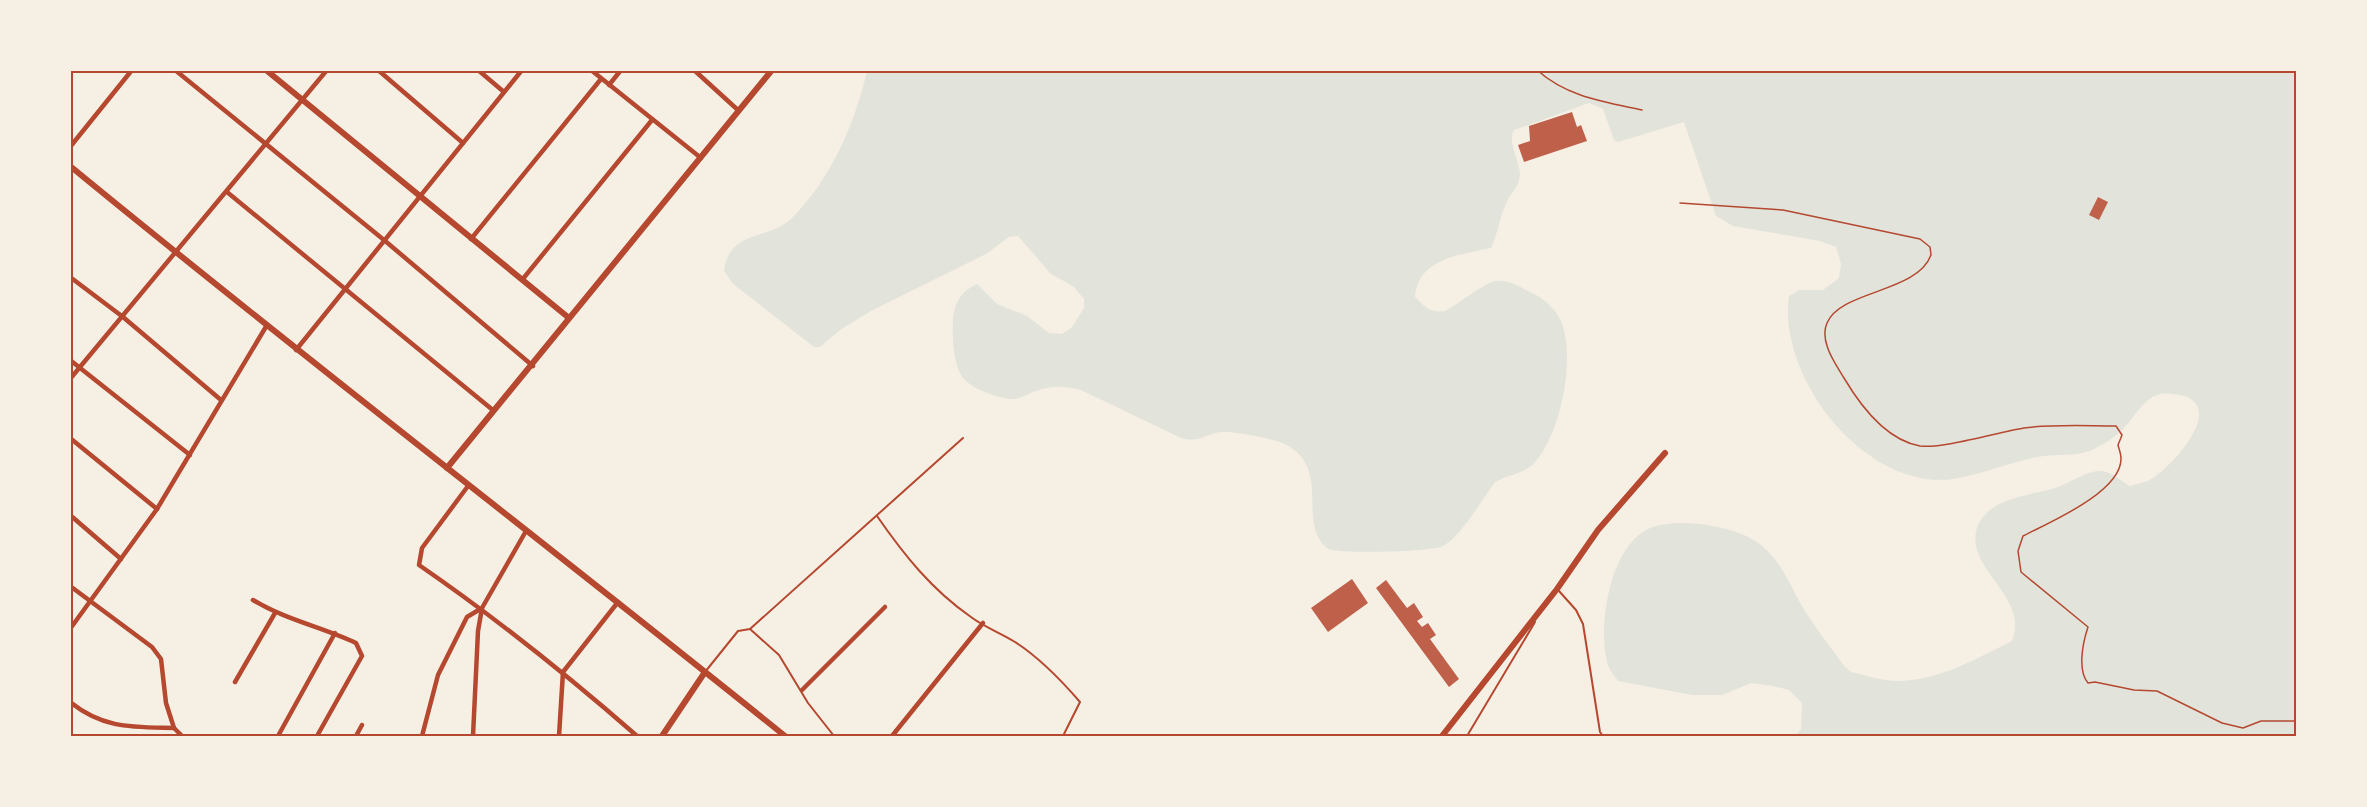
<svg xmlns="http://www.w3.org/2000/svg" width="2367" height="807" viewBox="0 0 2367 807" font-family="'Varela Round',sans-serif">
<rect width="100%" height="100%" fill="#f6efe4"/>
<path fill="#e2e4dc" d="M867,71H2296V736H1796L1801,729L1802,703L1789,690L1773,686L1751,683L1722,695H1692L1618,681C1615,676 1608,669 1607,662C1598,626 1609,554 1643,532C1667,515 1728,525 1752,539C1781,556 1789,585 1805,611C1817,630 1832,649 1845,667L1851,672C1865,675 1882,681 1897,681C1939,681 1975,659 2012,641C2030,596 1964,569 1977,528C1988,497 2029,496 2055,488C2071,483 2086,470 2102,471C2112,472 2121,481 2130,486C2136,484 2143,483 2148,481C2166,472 2213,423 2195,403C2191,399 2189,397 2184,396C2175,394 2166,392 2157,395C2142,400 2133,420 2122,430C2115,437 2104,444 2096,448C2078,458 2057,453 2038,457C2011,462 1985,473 1959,478C1870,496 1777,380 1789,296L1799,290H1823L1839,278L1841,264L1836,247L1820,241L1733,226L1716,216L1684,122L1618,142L1614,140L1603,109L1589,103L1514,130C1507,142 1520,161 1520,175C1519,188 1510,193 1506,204C1499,218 1498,234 1491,248C1460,255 1418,258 1415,297C1425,307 1430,313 1445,311C1459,304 1483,283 1496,281C1507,280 1517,285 1526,290C1540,296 1553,305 1560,319C1577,354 1561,434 1535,462C1523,475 1509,474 1495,482C1483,498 1460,538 1443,546C1432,552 1340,554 1329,549C1326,548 1321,543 1320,540C1302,512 1328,469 1287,445C1277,439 1237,432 1224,432C1205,432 1202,444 1181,438L1081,390C1066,386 1052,385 1036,391C1029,393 1022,398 1015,399C1002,400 972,389 964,379C953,366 952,335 953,320C955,302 960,292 977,284L997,304L1027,316L1049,333L1062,334L1072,327L1084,308V299L1073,286L1051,274L1018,236L1009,237L986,254L871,311L840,330L820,347H814L733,284L724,271C730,228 769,241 792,218C831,179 855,123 867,71Z"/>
<g fill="#bf614a">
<path d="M1572,112L1577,127L1581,125L1587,141L1524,162L1518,145L1530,141L1529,126Z"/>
<path d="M2098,197L2108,202L2099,220L2089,215Z"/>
<path d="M1352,579L1368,603L1328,632L1311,608Z"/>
<path d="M1386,580L1407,608L1414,603L1423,617L1417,621L1422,627L1428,623L1436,635L1430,639L1459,679L1449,687L1376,588Z"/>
</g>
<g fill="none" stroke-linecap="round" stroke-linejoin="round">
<g stroke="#b5482f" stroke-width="1.5">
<path d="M1537,70C1567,97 1605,102 1642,110"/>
<path d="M1680,203L1783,210L1920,239L1930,247L1931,255C1917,293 1841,290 1827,323C1819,341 1835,363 1844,378C1860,405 1886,440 1920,446C1942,449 1999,432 2024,428C2054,424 2086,426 2116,426L2122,435L2118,445C2119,449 2121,454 2121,458C2122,492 2048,523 2023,536L2018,551L2021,572L2088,627C2083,642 2077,670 2088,683L2095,682L2134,690L2157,691L2222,723L2243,728L2261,721H2296"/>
</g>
<g stroke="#b5482f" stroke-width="2">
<path d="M877,516C904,555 932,590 971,617C984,627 1001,633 1015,642C1040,658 1061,680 1080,702L1063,736"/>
<path d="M1559,591L1576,610L1583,624L1600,732L1603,736"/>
<path d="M750,629L779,655L808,703L834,736"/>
<path d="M705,672L738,631L750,629L963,438"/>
<path d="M1467,736L1535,622"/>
</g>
<g stroke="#b5482f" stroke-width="4.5">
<path d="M175,70L384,240L533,366"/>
<path d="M378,70L463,143"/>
<path d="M478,70L504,92"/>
<path d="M591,70L701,158"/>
<path d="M694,70L739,111"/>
<path d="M609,85L621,70"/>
<path d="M70,147L132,70"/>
<path d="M227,192L494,411"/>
<path d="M471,239L601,79"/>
<path d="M70,277L123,317L221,400"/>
<path d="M522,280L652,120"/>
<path d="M296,350L522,70"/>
<path d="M70,360L190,455"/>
<path d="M70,379L327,70"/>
<path d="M70,438L157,509"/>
<path d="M468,486L422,548L419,565C496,618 567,675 637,736"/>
<path d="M70,515L121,559"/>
<path d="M70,586L152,647L161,659L166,703L174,728"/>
<path d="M253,600C286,620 322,627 356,643L362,656L317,736"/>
<path d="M70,629L157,509L267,325"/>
<path d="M235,682L275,613"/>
<path d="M802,690L885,607"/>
<path d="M70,702C104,729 132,727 174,728L182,736"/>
<path d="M278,736L335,633"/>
<path d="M356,736L362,725"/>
<path d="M422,736L438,675L467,617L482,608"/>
<path d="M473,736L478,631L482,608L526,531"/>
<path d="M559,736L563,672L618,602"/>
<path d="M892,736L983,623"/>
</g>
<g stroke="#b5482f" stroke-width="6">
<path d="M266,70L569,318"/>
<path d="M70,166C306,360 548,545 785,736"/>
<path d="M447,468L772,70"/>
<path d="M662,736L705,672"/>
<path d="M1442,736L1557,589L1598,530L1665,453"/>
</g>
</g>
<rect width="2367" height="807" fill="none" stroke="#f6efe4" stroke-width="144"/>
<rect x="72" y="72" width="2223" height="663" fill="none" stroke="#b5482f" stroke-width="2"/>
</svg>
